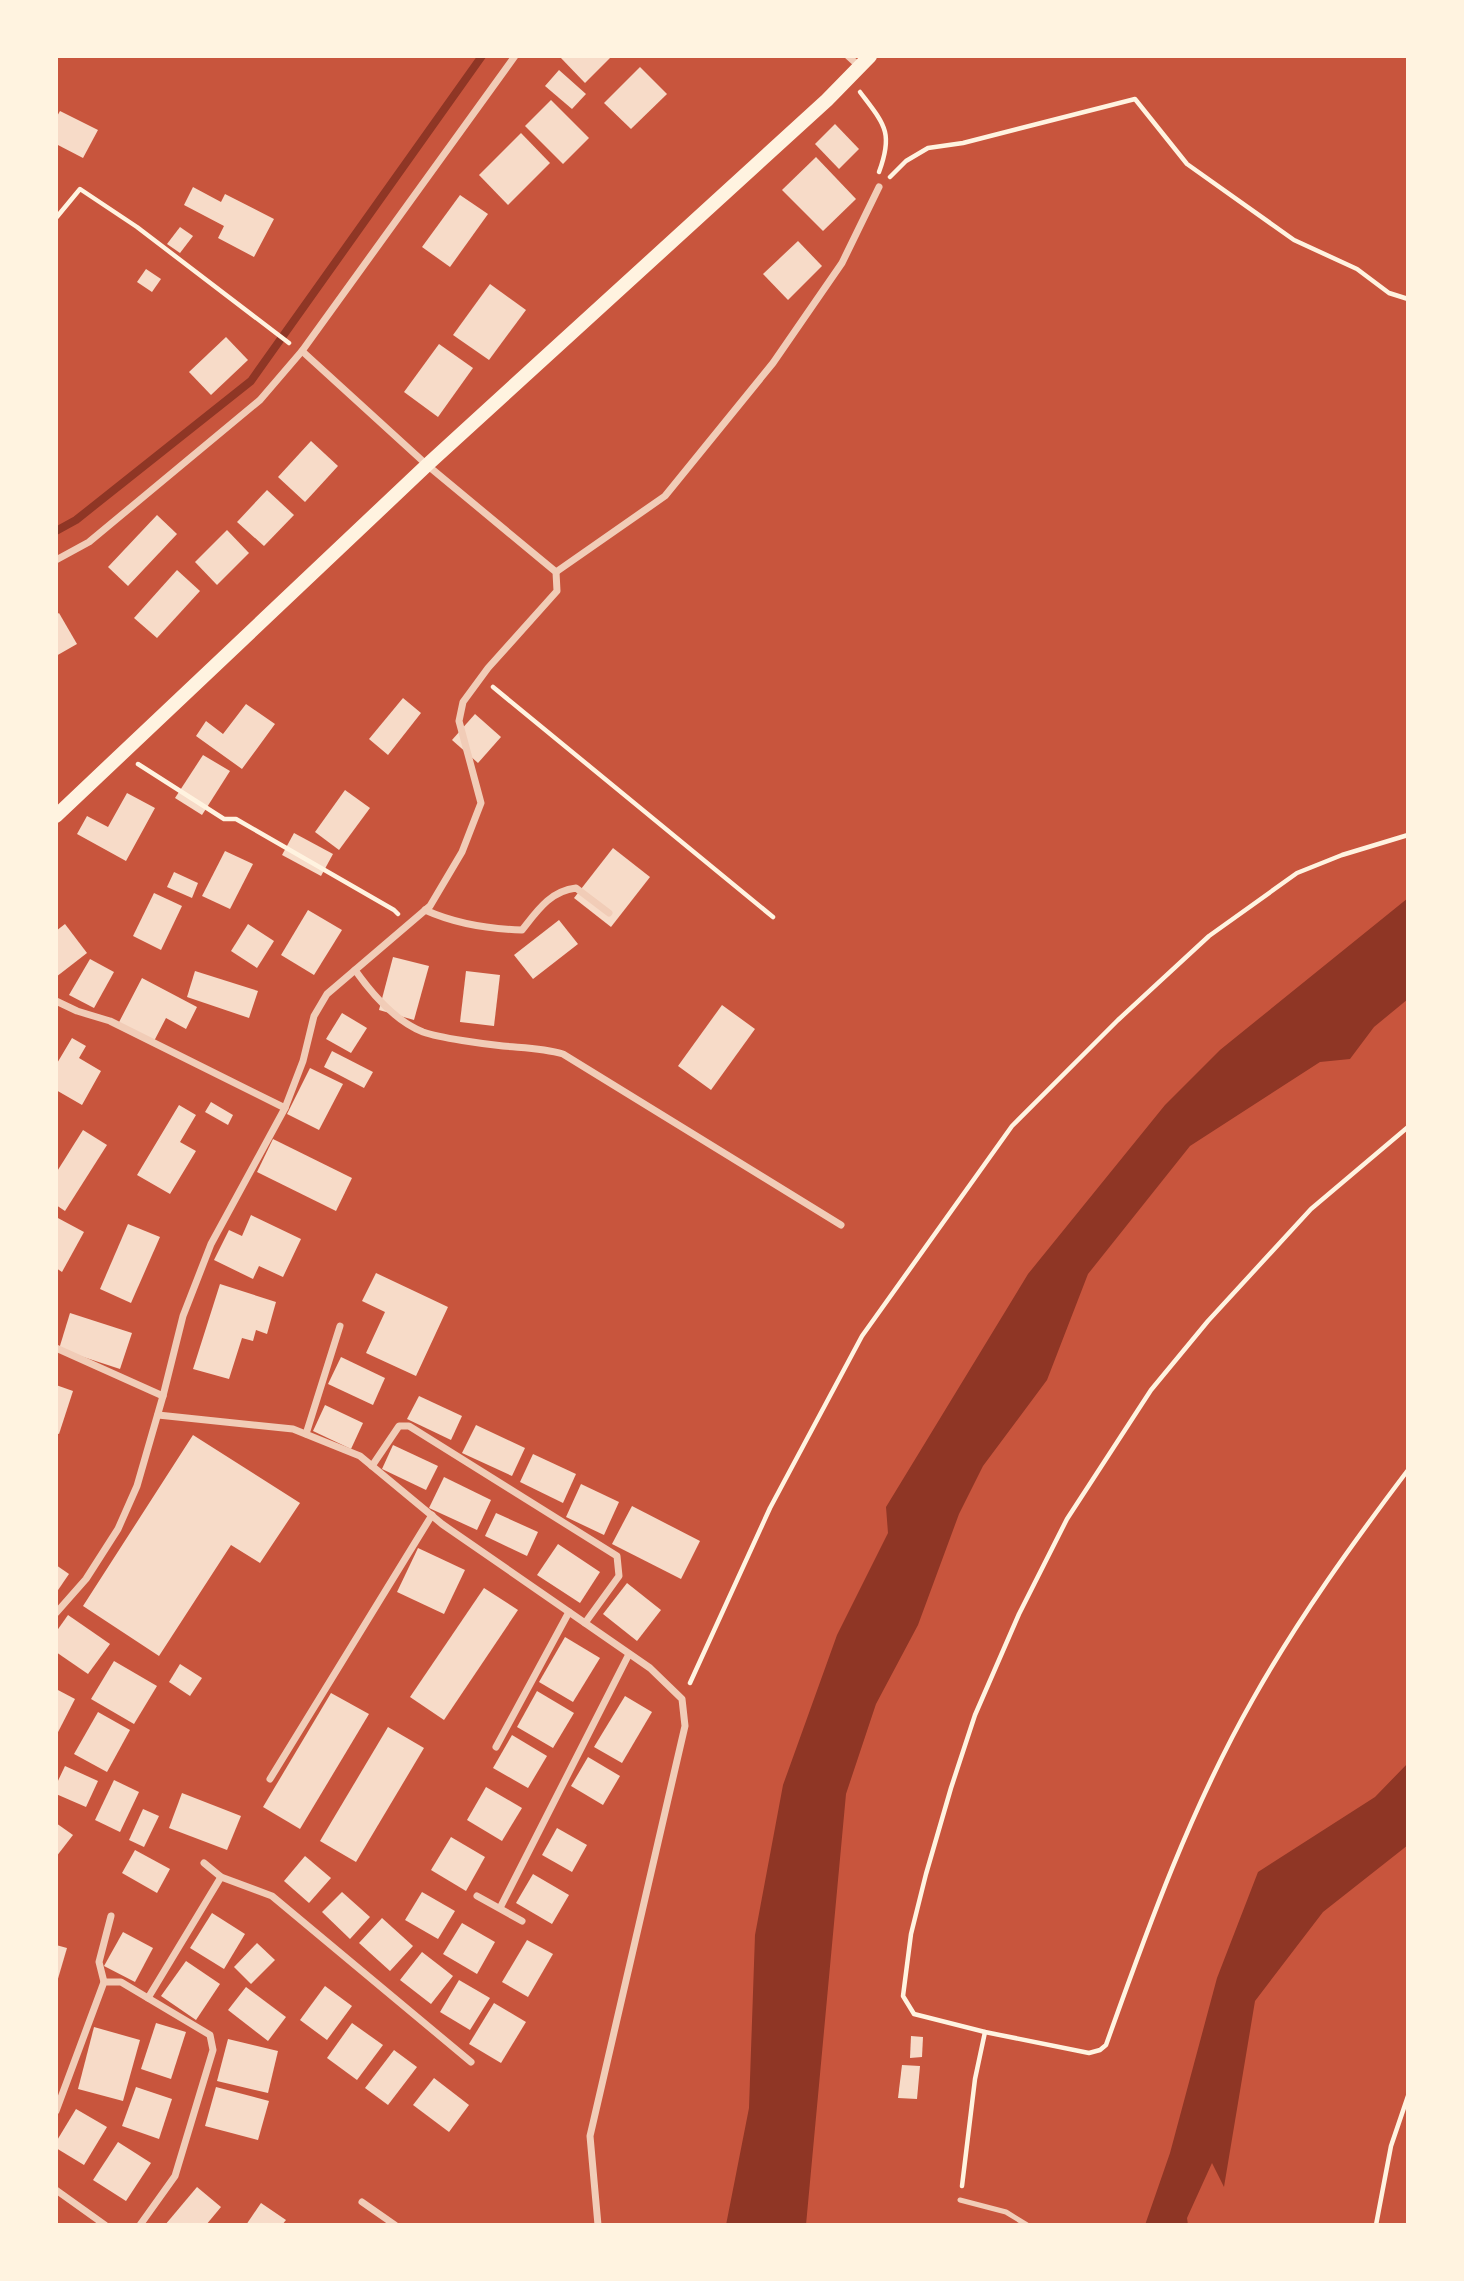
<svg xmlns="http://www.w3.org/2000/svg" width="1464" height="2281" viewBox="0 0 1464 2281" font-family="'DejaVu Sans',sans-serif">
<rect width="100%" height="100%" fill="#c8553d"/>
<g fill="#8f3625">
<path d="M1408,898V999L1374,1027L1350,1059L1320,1062L1190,1146L1088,1274L1047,1380L983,1466L959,1514L918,1625L876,1704L846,1794L806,2225H726L749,2108L755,1935L783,1785L837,1635L888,1533L886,1507L1028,1274L1165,1105L1220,1050Z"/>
<path d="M1408,1763V1845L1323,1912L1255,2001L1224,2187L1212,2163L1187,2218L1188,2225H1145L1170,2153L1217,1978L1258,1872L1375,1797Z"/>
</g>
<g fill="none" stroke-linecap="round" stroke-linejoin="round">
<path stroke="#8f3625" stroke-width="8" d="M56,531L76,520L251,381L482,56"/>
</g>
<g fill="#f7dbc8">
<path d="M562,56H612L585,83L560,57Z"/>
<path d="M640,67L667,94L631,129L604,103Z"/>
<path d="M559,70L586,94L572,109L545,86Z"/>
<path d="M551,100L589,138L563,164L525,126Z"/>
<path d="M60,111L98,130L83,158L56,144V118Z"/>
<path d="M835,124L859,149L839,169L815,144Z"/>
<path d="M521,133L550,163L508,205L479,175Z"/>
<path d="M816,157L856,199L823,231L782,190Z"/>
<path d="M193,187L221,202L225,194L274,219L254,257L218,238L224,226L184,205Z"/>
<path d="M460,195L488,214L450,267L422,247Z"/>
<path d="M180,227L193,236L180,253L167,244Z"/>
<path d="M798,241L822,266L788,300L763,274Z"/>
<path d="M146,269L161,279L152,292L137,282Z"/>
<path d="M490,284L526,310L489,360L453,335Z"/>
<path d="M226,337L248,360L211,395L189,372Z"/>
<path d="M439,344L473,368L438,417L404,392Z"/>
<path d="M311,441L338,466L305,502L278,477Z"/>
<path d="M267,490L294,515L264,546L237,522Z"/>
<path d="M157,515L177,534L128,586L108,567Z"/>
<path d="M227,530L249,553L217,585L195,562Z"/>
<path d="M177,570L200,591L157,638L134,618Z"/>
<path d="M59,613L77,644L56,656V615Z"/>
<path d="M403,698L421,713L388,755L369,739Z"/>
<path d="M246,704L275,724L242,769L196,736L206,721L223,734Z"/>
<path d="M475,714L501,737L478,763L452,740Z"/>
<path d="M203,755L230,771L202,815L175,798Z"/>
<path d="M345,790L370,808L339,850L315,832Z"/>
<path d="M127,793L155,808L126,861L77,834L87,816L108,827Z"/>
<path d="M294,833L333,854L321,876L282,855Z"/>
<path d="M613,848L650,877L611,927L574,898Z"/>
<path d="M225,851L253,864L230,909L202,896Z"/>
<path d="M174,872L198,883L192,898L167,887Z"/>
<path d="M154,893L182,906L161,950L133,936Z"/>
<path d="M308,910L342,930L314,975L281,955Z"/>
<path d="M559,920L578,944L533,979L514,955Z"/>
<path d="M65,924L87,953L56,977V931Z"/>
<path d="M248,924L274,941L257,968L231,951Z"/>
<path d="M393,957L429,966L414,1020L379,1010Z"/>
<path d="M90,959L114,972L94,1008L69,995Z"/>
<path d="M195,971L258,991L249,1018L187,997Z"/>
<path d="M466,971L500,975L494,1026L460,1022Z"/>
<path d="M142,978L197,1007L186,1029L166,1018L152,1045L117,1026Z"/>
<path d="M722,1005L755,1029L711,1090L678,1066Z"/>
<path d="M342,1013L367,1028L351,1053L326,1039Z"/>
<path d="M72,1038L86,1046L79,1058L101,1071L82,1105L56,1090V1065Z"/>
<path d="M332,1051L373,1072L364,1088L324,1067Z"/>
<path d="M310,1068L343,1084L319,1130L287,1114Z"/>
<path d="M211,1102L233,1115L228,1125L205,1112Z"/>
<path d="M179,1105L196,1115L180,1142L196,1151L170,1194L137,1175Z"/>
<path d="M83,1130L107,1145L65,1211L56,1205V1173Z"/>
<path d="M273,1139L352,1178L336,1211L257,1172Z"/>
<path d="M251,1215L301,1239L283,1277L259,1266L253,1279L214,1260L229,1230L242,1236Z"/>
<path d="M56,1217L84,1232L62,1272L56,1268Z"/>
<path d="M128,1224L160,1237L131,1303L100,1289Z"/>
<path d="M376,1273L448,1307L416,1376L366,1353L385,1312L362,1301Z"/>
<path d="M220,1284L276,1302L267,1334L256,1330L253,1341L242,1338L229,1379L193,1369Z"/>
<path d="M70,1313L132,1333L120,1369L59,1349Z"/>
<path d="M341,1357L385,1378L373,1405L328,1384Z"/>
<path d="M56,1385L73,1391L59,1434L56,1433Z"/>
<path d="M419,1396L462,1416L451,1440L407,1419Z"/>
<path d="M325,1405L363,1423L351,1449L313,1431Z"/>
<path d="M476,1425L525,1448L512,1476L462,1453Z"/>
<path d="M193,1435L300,1503L260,1563L231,1545L159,1656L83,1606Z"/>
<path d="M393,1445L438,1466L426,1490L382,1469Z"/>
<path d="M533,1454L576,1474L563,1503L520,1482Z"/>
<path d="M444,1477L491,1500L477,1530L429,1508Z"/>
<path d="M581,1484L619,1502L604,1535L566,1517Z"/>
<path d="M632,1506L700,1541L681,1579L612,1544Z"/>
<path d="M496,1513L538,1532L527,1556L485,1536Z"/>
<path d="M558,1544L600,1572L580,1603L537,1575Z"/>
<path d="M418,1548L465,1570L444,1614L397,1592Z"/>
<path d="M56,1565L69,1574L56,1593Z"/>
<path d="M627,1583L661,1610L637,1641L603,1614Z"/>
<path d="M484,1588L518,1610L444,1720L410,1697Z"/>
<path d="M68,1615L110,1644L88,1674L56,1652V1632Z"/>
<path d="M565,1637L600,1658L573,1702L539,1682Z"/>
<path d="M114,1661L157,1686L134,1724L91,1699Z"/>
<path d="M180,1664L202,1678L190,1696L169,1682Z"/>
<path d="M56,1689L75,1699L56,1736Z"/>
<path d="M537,1691L574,1713L553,1748L517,1727Z"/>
<path d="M331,1693L369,1714L300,1829L263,1807Z"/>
<path d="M625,1696L652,1712L622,1763L594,1747Z"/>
<path d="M98,1712L130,1730L107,1772L74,1754Z"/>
<path d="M388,1727L424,1748L356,1862L320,1841Z"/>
<path d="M512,1735L547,1756L528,1788L493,1768Z"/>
<path d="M588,1757L620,1776L603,1805L571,1786Z"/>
<path d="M65,1766L98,1781L86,1807L56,1794V1785Z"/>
<path d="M114,1780L139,1792L120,1832L95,1820Z"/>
<path d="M486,1787L522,1808L502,1841L467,1820Z"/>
<path d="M182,1793L241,1816L227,1850L169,1828Z"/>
<path d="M143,1809L159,1816L144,1847L129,1840Z"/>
<path d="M56,1823L73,1835L56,1857Z"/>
<path d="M557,1828L587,1845L572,1872L542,1855Z"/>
<path d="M451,1837L485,1857L466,1891L431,1870Z"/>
<path d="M135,1850L170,1869L157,1893L122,1873Z"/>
<path d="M305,1856L331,1878L309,1903L284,1881Z"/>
<path d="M533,1874L569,1895L552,1924L516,1903Z"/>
<path d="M342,1892L370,1917L350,1939L322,1912Z"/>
<path d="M422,1892L455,1911L438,1939L405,1920Z"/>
<path d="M212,1913L245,1934L224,1969L190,1948Z"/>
<path d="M382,1918L413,1946L390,1971L359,1943Z"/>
<path d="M462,1923L495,1942L477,1974L443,1954Z"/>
<path d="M123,1932L153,1948L135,1982L104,1966Z"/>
<path d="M527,1940L553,1954L528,1997L502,1982Z"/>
<path d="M257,1943L275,1960L251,1984L234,1967Z"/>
<path d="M56,1945L67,1948L57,1982H56Z"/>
<path d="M422,1952L453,1976L431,2004L400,1980Z"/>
<path d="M186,1961L220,1984L196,2020L161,1996Z"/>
<path d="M459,1980L490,1998L470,2030L440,2012Z"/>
<path d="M325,1986L352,2006L327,2040L300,2020Z"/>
<path d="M246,1987L286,2017L268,2041L228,2010Z"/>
<path d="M494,2003L526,2022L501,2063L469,2044Z"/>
<path d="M156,2023L186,2032L171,2079L141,2069Z"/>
<path d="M352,2023L383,2045L357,2080L327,2058Z"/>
<path d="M94,2027L140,2040L123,2101L78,2089Z"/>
<path d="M911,2036L923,2037L922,2057L910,2058Z"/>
<path d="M228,2039L278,2051L268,2093L217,2081Z"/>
<path d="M394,2050L417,2067L388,2105L365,2088Z"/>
<path d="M902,2065L920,2066L917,2099L898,2098Z"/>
<path d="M434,2078L469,2105L449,2132L413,2105Z"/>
<path d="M136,2087L172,2099L159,2139L122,2126Z"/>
<path d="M216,2087L269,2101L258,2140L205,2126Z"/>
<path d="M76,2109L107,2127L84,2165L56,2148V2142Z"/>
<path d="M118,2142L151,2163L126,2201L93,2180Z"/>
<path d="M197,2187L221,2207L206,2225H165Z"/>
<path d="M261,2203L286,2220L282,2225H246Z"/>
</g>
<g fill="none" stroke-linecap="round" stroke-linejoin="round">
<g stroke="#fff3e0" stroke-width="4.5">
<path d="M860,92C884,124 894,132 879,172"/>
<path d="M890,177L906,161L928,148L963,143L1135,99L1187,164L1294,240L1357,269L1389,293L1408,299"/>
<path d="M56,218L80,189L137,227L289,343"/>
<path d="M493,687L773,917"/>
<path d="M138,764L224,819H236L394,910L398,914"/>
<path d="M1408,1127L1311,1209L1208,1321L1151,1390L1067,1519L1019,1614L975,1715L951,1788L926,1874L911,1934L903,1996L914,2014L985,2032L1089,2053L1100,2050L1106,2045C1148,1927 1191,1808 1253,1699C1298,1619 1352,1544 1408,1470"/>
<path d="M690,1683L770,1508L862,1336L1012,1126L1118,1020L1209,936L1297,873L1342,855L1408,835"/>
<path d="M962,2186L975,2079L985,2032"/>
<path d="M1376,2225L1391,2146L1408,2096"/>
</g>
<path stroke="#f1ccb7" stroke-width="5" d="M960,2200L1006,2212L1027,2225"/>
<g stroke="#f1ccb7" stroke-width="7">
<path d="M848,56L859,66"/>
<path d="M56,560L89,542L260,400L302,351L515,56"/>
<path d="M556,572L665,496L773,363L842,263L879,187"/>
<path d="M425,910C456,924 488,929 522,930C537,911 550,891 576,888L609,913"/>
<path d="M355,970C372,994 395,1021 423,1032C440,1038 484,1044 503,1046C524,1048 543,1048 563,1054L841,1225"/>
<path d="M56,1001L77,1011L110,1021L285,1108"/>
<path d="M56,1348L163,1396"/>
<path d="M158,1415L293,1429L360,1456L442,1524L650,1668L682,1699L685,1726L590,2136L598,2225"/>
<path d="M306,1434L340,1326"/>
<path d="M372,1466L399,1426H409L617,1556L619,1576L585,1623"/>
<path d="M56,1613L86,1579L118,1529L137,1486L163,1396L183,1316L211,1244L285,1108L303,1061L314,1016L327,994L430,906L462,852L481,803L459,721L463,702L488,668L557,591L556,572L427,465L302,351"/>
<path d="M496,1747L569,1612"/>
<path d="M270,1779L432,1515"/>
<path d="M204,1863L221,1877L272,1896L471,2062"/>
<path d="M477,1896L522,1921"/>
<path d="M500,1908L629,1654"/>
<path d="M104,1982L99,1962L111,1916"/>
<path d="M148,1998L221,1877"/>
<path d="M56,2111L104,1982H121L210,2035L213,2050L175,2176L140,2225"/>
<path d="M56,2190L105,2225"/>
<path d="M362,2202L395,2225"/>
</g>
<path stroke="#fff3e0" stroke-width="14" d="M56,816L427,465L827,100L870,56"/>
</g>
<rect width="1464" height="2281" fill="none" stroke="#fff3e0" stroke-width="116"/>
</svg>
